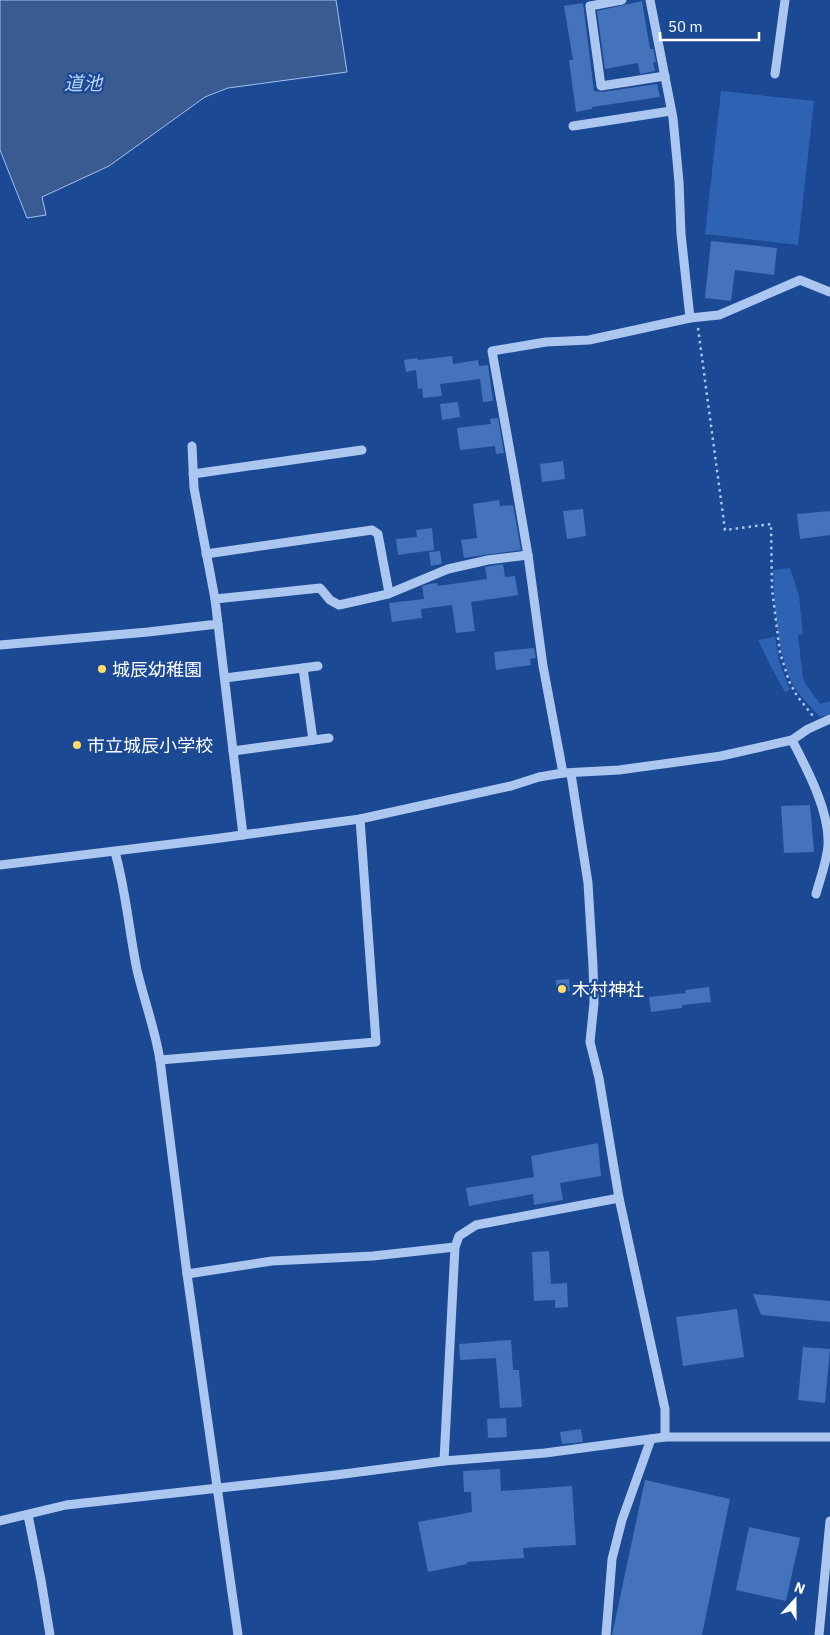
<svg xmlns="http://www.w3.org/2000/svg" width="830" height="1635" viewBox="0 0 830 1635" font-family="'IBM Plex Sans','Noto Sans JP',sans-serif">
<rect width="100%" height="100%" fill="#1b4994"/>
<g fill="#2e62b2">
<path d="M721,91L814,101L798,245L705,234Z"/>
<path d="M790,568L799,596L803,634L798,635L803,678L805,683L820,704L830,701V714L820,717C811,707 799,696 793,684C777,655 774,603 773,570Z"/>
<path d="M775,637L779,661L790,690L785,692L770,665L758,640Z"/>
</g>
<path fill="#3a5a92" stroke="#9fc1f1" d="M0,0H336L347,72L228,88L205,97L109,166L42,197L46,215L27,218L0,150Z"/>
<g fill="#4472bb">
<path d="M642,1L650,49H653L656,62H653L655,71L640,74L638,63L605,69L597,11Z"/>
<path d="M583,3L594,91L602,92L657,84L660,97L592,107V109L576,112L569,60H573L564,6Z"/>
<path d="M711,241L777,248L774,275L735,270L731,301L705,298Z"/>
<path d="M452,356L453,364L478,360L479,366L488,365L493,401L483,402L480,379L440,384L442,396L423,398L422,388L418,389L416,370L406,372L404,360L417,358L418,360Z"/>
<path d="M458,402L460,417L442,420L440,404Z"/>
<path d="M498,418L504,453L496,454L495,446L460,450L457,428L491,424L490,419Z"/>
<path d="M563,461L565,479L542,482L540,464Z"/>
<path d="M499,500L500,506L513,505L521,550L464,558L461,540L477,538L473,504Z"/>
<path d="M583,509L586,536L567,539L563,511Z"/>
<path d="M830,511V535L800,539L797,514Z"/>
<path d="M432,528L434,550L398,555L396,539L417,537L416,530Z"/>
<path d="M440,551L442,564L431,566L429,552Z"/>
<path d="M503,564L505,577L515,576L518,595L471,602L475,631L456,633L452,605L421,609L422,618L392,622L389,603L424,599L422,586L429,584L437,583L438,586L487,579L485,567Z"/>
<path d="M534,648L536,658L530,659L531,665L496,670L494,652Z"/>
<path d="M810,805L814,852L784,853L781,806Z"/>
<path d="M569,979L570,991L557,992L556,980Z"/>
<path d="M709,987L711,1002L682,1005V1008L651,1012L649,997L686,993L685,990Z"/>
<path d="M598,1143L601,1176L560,1183L563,1200L534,1205L533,1194L469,1206L466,1188L534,1177L531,1156Z"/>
<path d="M549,1251L551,1284L567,1283L568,1307L555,1308V1300L534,1301L532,1252Z"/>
<path d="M753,1294L830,1301V1322L761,1315Z"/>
<path d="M737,1309L744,1357L683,1366L676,1317Z"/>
<path d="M511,1340L513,1370H519L522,1407L500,1408L496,1358L460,1360L459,1344Z"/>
<path d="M803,1347L830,1349L825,1403L798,1400Z"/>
<path d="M506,1418L507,1437L488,1438L487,1419Z"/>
<path d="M581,1429L583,1442L562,1444L560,1432Z"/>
<path d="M500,1469L501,1491L572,1486L576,1545L523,1548L524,1558L467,1562V1564L428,1572L418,1522L472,1512L471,1492H464L463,1471Z"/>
<path d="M645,1480L730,1499L702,1635H612Z"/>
<path d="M749,1527L800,1538L786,1601L736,1590Z"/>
</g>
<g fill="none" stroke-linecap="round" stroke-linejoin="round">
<path stroke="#acc7ef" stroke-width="2.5" stroke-dasharray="2.5 4" stroke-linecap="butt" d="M698,328L725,530L771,524L772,589L780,653L789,681L797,696L813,716"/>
<g stroke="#acc7ef" stroke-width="9">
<path d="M622,0L590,6L601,86L665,76"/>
<path d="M650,0L673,118L679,182L681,234L690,318"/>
<path d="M775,74L785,0"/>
<path d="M573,126L671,111"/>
<path d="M192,446L194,488L215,599"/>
<path d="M193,474L362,450"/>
<path d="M206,554L372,530L378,534L389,593"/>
<path d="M218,624L243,835"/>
<path d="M0,645L148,632L218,624L215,599L320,588L330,600L339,605L388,594L448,569L488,560L528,555"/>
<path d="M303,668L313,740"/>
<path d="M225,678L318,666"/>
<path d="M792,740C807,769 830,812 828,845C827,861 820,879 816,894"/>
<path d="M233,751L329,738"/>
<path d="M563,773L543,666L528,555L513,468L492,351L546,342L589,340L690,318L719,315L800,280L830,292"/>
<path d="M571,774L588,883L593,966L594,1003L590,1042L599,1078L619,1198L665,1409V1437"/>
<path d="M115,852C126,891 129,931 137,970C144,1000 155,1029 160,1060L187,1274L238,1635"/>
<path d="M0,865L213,839L360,819L511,786L539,777L563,773L619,770L721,756L792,740L808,729L830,719"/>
<path d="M160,1060L376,1042L360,819"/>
<path d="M187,1274L272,1261L373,1256L455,1247"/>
<path d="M444,1461L455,1247L459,1236L476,1225L619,1198"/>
<path d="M28,1515L41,1580L50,1635"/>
<path d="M0,1521L66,1505L336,1475L444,1461L545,1453L665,1437H830"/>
<path d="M606,1635L612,1559L622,1520L651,1439"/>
<path d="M819,1635L830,1521"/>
</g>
</g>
<g fill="#ffdd6b" stroke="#1b4994" stroke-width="2">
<circle cx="102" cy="669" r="5"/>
<circle cx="77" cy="745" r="5"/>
<circle cx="562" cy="989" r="5"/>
</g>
<g text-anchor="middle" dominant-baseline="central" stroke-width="4.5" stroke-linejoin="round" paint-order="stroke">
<g font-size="18" fill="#fff" stroke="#1b4994" text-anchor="start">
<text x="112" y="669">城辰幼稚園</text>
<text x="87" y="745">市立城辰小学校</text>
<text x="572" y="989">木村神社</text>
</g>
<g font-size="19" font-style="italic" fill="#b9d1f6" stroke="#1b4994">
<text x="83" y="83">道池</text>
</g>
</g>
<g transform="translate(795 1600) rotate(21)" stroke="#1b4994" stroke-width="4" paint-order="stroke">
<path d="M0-4L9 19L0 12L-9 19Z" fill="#ffffff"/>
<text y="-8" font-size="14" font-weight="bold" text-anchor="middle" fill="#ffffff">N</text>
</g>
<path d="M660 32v8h99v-8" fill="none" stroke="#ffffff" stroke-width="2.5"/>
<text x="668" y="32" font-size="15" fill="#ffffff" stroke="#1b4994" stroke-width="4" paint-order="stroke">50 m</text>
</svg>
